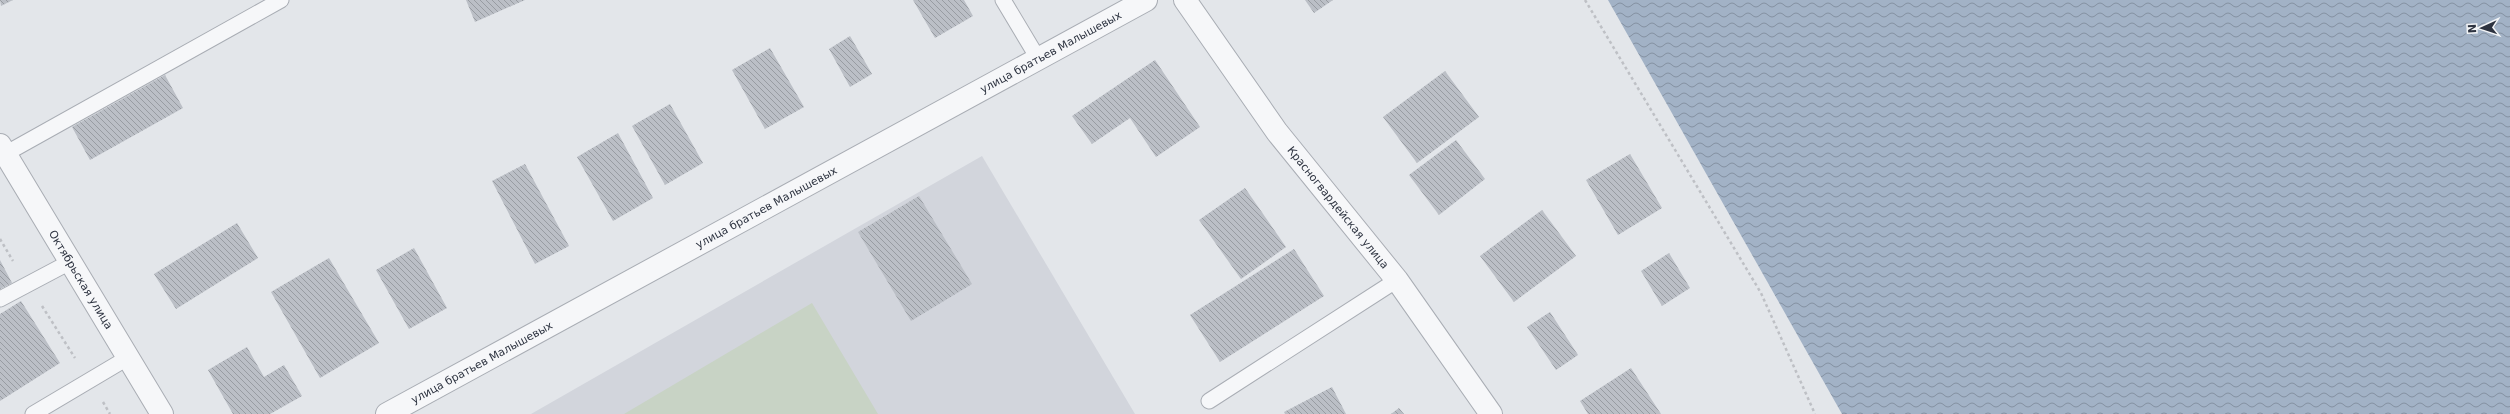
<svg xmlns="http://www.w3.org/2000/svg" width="2510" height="414" viewBox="0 0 2510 414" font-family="'DejaVu Sans',sans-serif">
<defs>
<pattern id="water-waves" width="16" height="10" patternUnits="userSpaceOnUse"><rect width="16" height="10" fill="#a2b2c6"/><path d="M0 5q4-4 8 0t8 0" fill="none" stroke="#8491a2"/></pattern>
<pattern id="building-back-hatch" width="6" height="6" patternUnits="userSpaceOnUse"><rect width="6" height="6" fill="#bbbfc6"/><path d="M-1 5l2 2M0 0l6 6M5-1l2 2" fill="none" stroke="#989ca2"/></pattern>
</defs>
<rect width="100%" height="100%" fill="#e3e6ea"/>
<path fill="#d2d5dc" d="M982,156L1135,414H531Z"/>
<path fill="#c8d3c5" d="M812,303L878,414H624Z"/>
<path fill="url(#water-waves)" d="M1608,0H2510V414H1842Z"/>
<g fill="url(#building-back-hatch)">
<path d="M0,0H13L1,6Z"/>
<path d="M466,0H525L475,22Z"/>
<path d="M913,0H964L973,16L935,38Z"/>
<path d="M1305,0H1333L1314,13Z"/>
<path d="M850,36L872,74L850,87L829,49Z"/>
<path d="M770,48L804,107L765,129L732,70Z"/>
<path d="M1155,60L1200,127L1156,157L1130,118L1092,144L1072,116Z"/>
<path d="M1445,71L1479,117L1417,163L1383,117Z"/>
<path d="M165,75L183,108L90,160L72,127Z"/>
<path d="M670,104L703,163L665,185L632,126Z"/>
<path d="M618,133L653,198L613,221L577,157Z"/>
<path d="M1456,140L1485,179L1439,215L1409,175Z"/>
<path d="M1630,154L1662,208L1618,235L1586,180Z"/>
<path d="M525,164L569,246L535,264L492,181Z"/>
<path d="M1245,188L1286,247L1241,279L1199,220Z"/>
<path d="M919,196L972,284L911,321L858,232Z"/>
<path d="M1542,210L1576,256L1514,302L1480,256Z"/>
<path d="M237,223L258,258L176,309L154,274Z"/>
<path d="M414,248L447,308L409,329L376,270Z"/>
<path d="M1294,249L1324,296L1220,362L1190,315Z"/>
<path d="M1669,253L1690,288L1662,306L1641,271Z"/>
<path d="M329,258L379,343L320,378L271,292Z"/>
<path d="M0,260L12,283L0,289Z"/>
<path d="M21,301L60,363L0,401V314Z"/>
<path d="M1550,312L1578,355L1556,370L1527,327Z"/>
<path d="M247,347L264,377L284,365L302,396L270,414H233L208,370Z"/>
<path d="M1631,368L1661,414H1588L1580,401Z"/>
<path d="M1332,387L1346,414H1285L1284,412Z"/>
<path d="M1399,408L1404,414H1391Z"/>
</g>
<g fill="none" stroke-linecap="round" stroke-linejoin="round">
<g stroke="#a9adb4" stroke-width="17">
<g id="lane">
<path d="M1003,0L1039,60"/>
<path d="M5,154L281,0"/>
<path d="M0,299L70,262"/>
<path d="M1209,401L1397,280"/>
<path d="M33,414L129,357"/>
</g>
</g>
<g stroke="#a9adb4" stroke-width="24">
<g id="street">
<path id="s1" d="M1185,0L1277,132L1397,280L1491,414"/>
<path id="s2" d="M0,145L162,414"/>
<path id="s3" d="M387,414L1146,0"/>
</g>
</g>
<g stroke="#bec0c5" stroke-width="2.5" stroke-dasharray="3 3" stroke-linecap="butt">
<path d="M1585,0L1761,293L1815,414"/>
<path d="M0,239L13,261"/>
<path d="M42,306L75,358"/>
<path d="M103,402L110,414"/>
</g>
<use href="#lane" stroke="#f6f7f9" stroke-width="15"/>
<use href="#street" stroke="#f6f7f9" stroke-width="22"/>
</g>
<g text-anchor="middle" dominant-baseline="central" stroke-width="3" stroke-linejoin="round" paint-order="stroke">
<g font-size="11" fill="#2d3340" stroke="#f3f5f7">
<text stroke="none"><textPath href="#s3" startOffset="756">улица братьев Малышевых</textPath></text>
<text stroke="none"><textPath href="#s1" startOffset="258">Красногвардейская улица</textPath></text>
<text stroke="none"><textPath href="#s3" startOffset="432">улица братьев Малышевых</textPath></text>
<text stroke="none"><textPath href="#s2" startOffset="157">Октябрьская улица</textPath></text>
<text stroke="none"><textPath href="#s3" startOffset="108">улица братьев Малышевых</textPath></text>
</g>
</g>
<g transform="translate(2482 28) rotate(267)" stroke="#f3f5f7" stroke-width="3" paint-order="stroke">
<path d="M0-3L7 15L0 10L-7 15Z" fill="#2d3340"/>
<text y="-6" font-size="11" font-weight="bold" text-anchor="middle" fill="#2d3340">N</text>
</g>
</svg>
